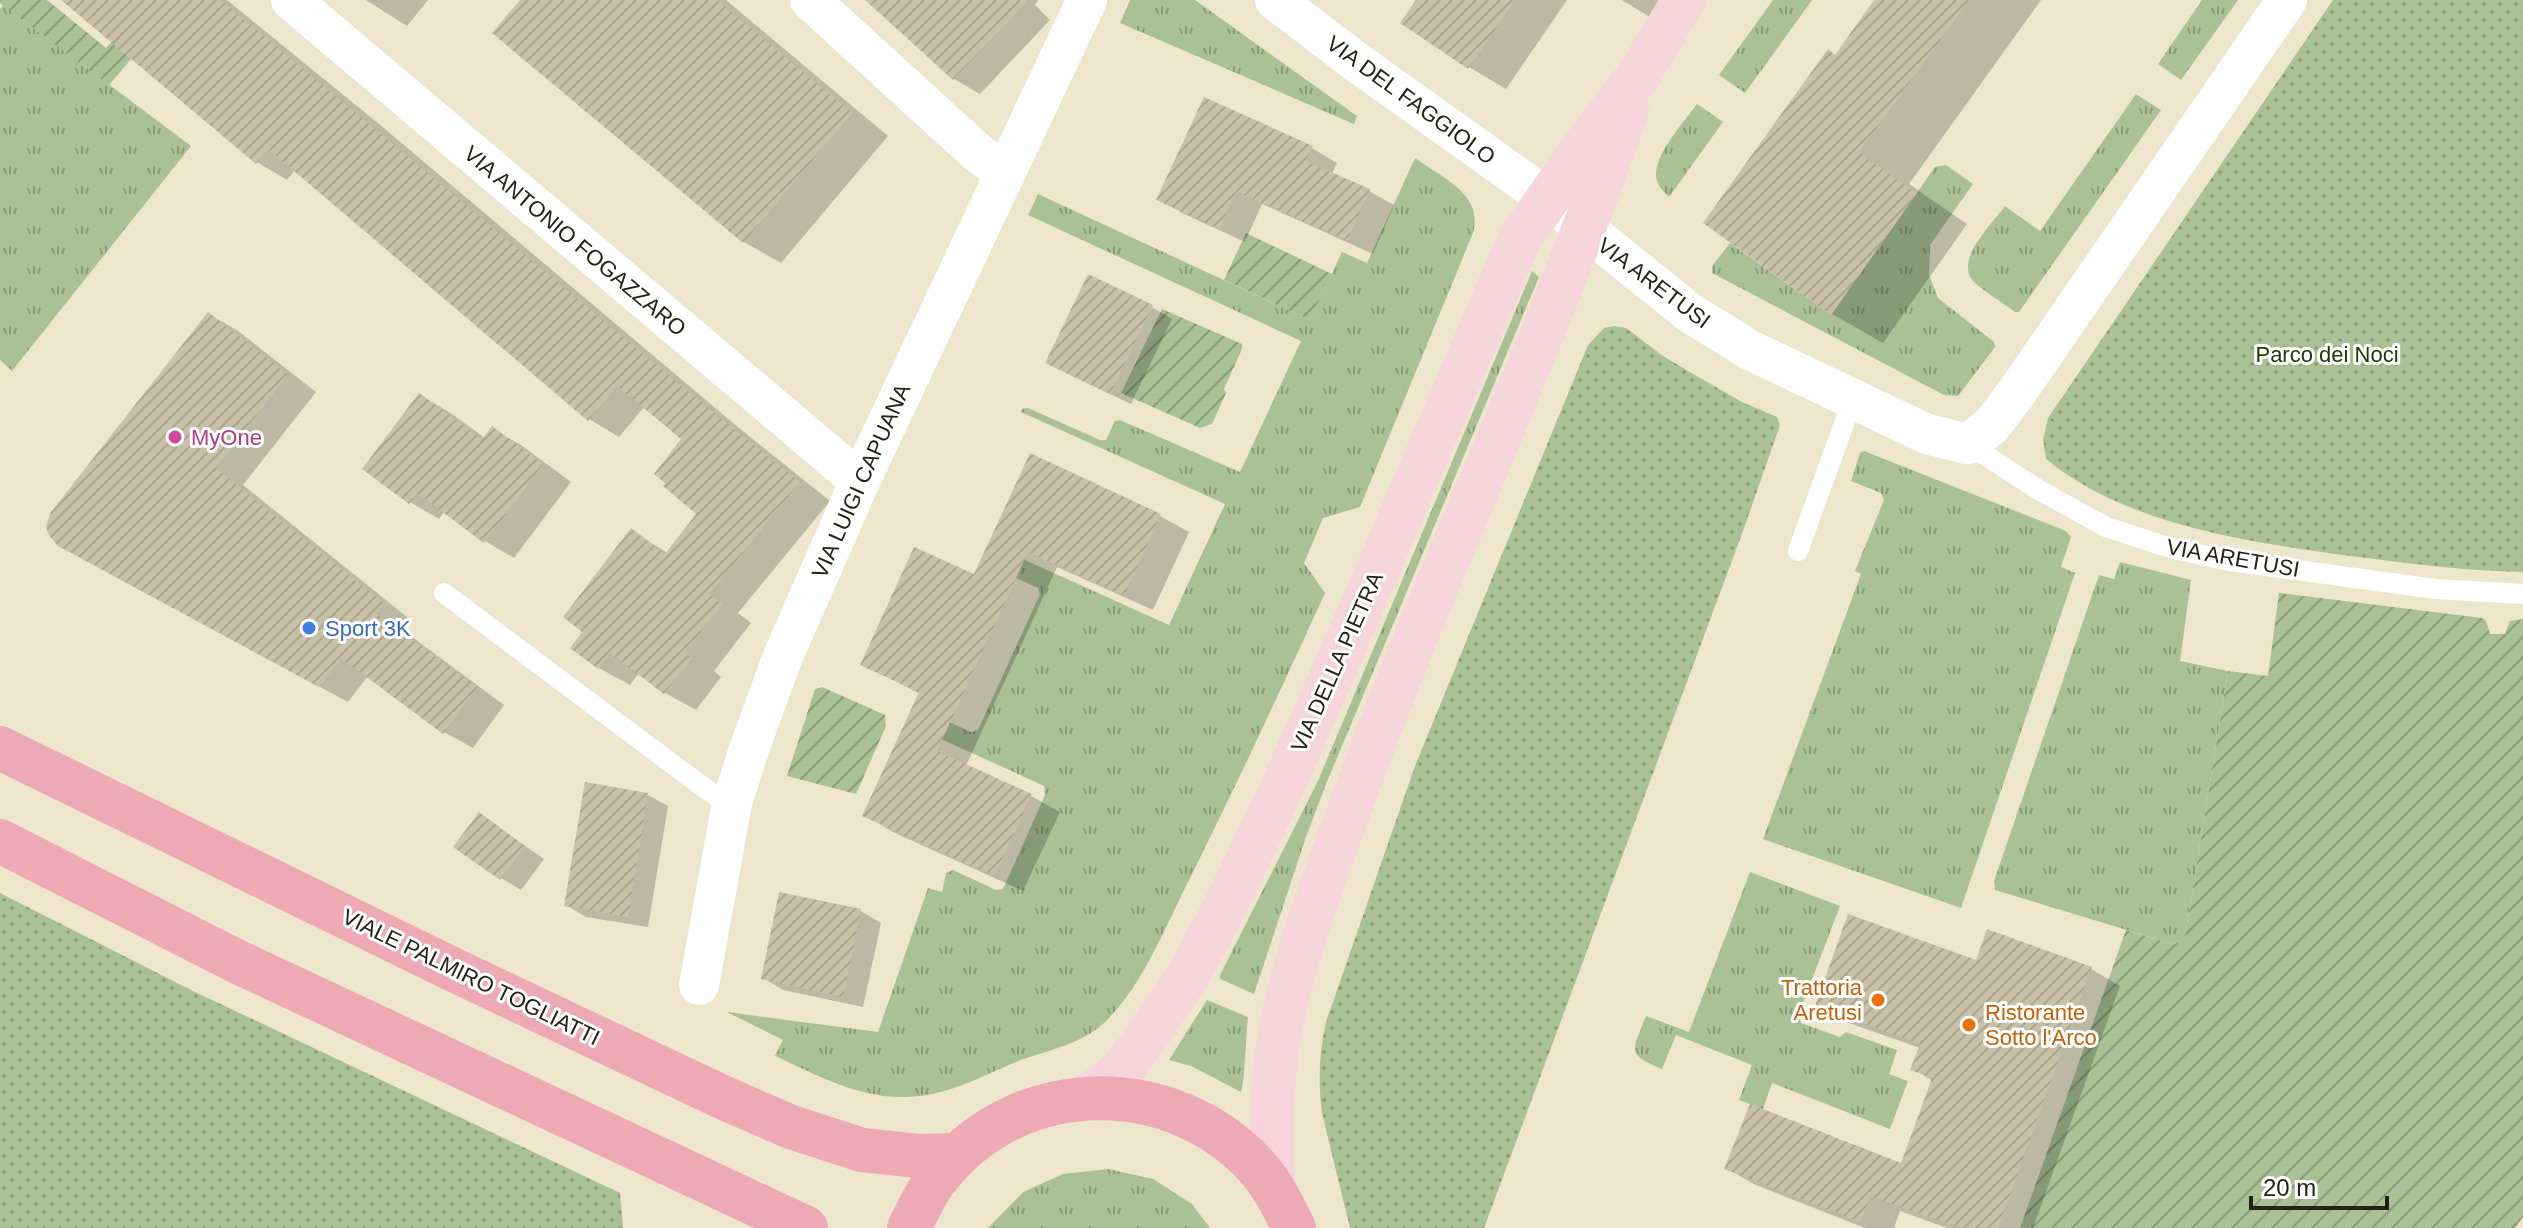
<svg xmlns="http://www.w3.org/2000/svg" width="2523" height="1228" viewBox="0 0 2523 1228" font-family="Arial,sans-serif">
<defs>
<pattern id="grass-tufts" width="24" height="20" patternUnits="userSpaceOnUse" patternTransform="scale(2)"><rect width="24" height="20" fill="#a9c195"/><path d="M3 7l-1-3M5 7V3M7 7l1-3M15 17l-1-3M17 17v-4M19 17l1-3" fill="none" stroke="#899c79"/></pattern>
<pattern id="park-dots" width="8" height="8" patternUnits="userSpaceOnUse" patternTransform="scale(2)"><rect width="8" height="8" fill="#a9c195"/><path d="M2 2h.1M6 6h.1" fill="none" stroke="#899c79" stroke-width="1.8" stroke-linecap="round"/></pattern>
<pattern id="garden-furrows" width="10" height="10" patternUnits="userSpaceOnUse" patternTransform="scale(2)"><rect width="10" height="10" fill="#a9c195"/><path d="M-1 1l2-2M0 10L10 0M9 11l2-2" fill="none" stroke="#899c79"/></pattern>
<pattern id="building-hatch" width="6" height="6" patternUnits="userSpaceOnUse" patternTransform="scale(2)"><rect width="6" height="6" fill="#c8c1a8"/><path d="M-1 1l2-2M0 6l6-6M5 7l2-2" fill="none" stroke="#aca690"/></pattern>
</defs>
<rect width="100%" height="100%" fill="#ede6cd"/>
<g fill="url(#grass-tufts)">
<path d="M1130,0H1195L1357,116L1354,124L1120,23Z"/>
<path d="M1773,0H1812L1745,93L1719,75Z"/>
<path d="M2202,0H2238L2181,80L2158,64Z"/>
<path d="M3,5L191,146L12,371L0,360V9Z"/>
<path d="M2136,94L2161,110L2019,312H2015C2002,302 1986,293 1974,282C1953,261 1992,224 2005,206L2040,231Z"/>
<path d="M1697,104L1723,122L1669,197C1663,191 1657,185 1656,176C1655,153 1685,121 1697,104Z"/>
<path d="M1415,158C1442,178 1484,194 1473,233L1360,507L1323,518L1304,563L1325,593C1281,689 1237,784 1190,878C1166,925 1145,981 1108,1019C1084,1044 1052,1049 1021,1060C998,1069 977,1080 954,1088C884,1112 836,1084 775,1056L783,1040L727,1012L878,1032L928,888L942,892L946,873L953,870L996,890L1003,889L1045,795L1044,786L928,733L938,717L971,732L978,730L1040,594L1038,588L1005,573L1014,555L1169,625L1225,504L1021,412L1022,409L1028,408L1100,440H1106L1115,421L1120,420L1240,472L1301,341L1028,215L1038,194L1310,320L1342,252L1367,263Z"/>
<path d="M1946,165L1973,184L1930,245L1929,275L1938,298L1994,342L1995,347L1958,396L1944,395L1712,273V266L1730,243L1831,315L1935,167Z"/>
<path d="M1532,271L1539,277L1326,784L1306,837L1254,994L1220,979V975L1318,781Z"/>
<path d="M1864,451L2066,531L2071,537L2061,567L2075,573L1961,908L1763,839L1861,574L1855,571L1884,500L1881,493L1851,481L1860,453Z"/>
<path d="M2120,562L2191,580L2180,661L2228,671L2185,937L2182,941L2173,944L1995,890L1994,881L2099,575L2114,579Z"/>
<path d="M1750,872L1840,906L1798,1016L1801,1023L1840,1037L1846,1032L1897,1050L1889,1074L1908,1081L1890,1129L1772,1083L1763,1109L1739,1100L1752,1065L1676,1035L1662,1069C1625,1054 1633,1050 1646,1016L1689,1032Z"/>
<path d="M1207,1000L1248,1017C1246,1032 1245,1083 1241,1092L1191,1066L1169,1060Z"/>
<path d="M1108,1169L1153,1179L1192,1204L1210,1228H988L1023,1192L1063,1174Z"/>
</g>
<g fill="url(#park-dots)">
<path d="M2333,0H2523V572C2468,571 2413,564 2358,557C2255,543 2129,527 2046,459L2043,440L2048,418Z"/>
<path d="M1615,326L1626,328L1663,356L1700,378L1742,402L1777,417L1780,425L1743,531L1484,1228H1350L1322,1113C1318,1081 1319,1053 1326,1022L1415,766L1588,345L1604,328Z"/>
<path d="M0,893L193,991L620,1193L623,1228H0Z"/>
</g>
<g fill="url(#garden-furrows)">
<path d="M0,0H47L106,48L149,0H181L109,85L0,3Z"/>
<path d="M1246,233L1332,274L1310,320L1224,280Z"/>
<path d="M1162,309L1242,344V349L1224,389L1226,393L1212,424L1200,428L1121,393Z"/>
<path d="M2279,593L2482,618L2486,621L2490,634H2505L2510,621L2523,619V1217L2515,1228H2020L2126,930L2173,944L2182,941L2185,937L2228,671L2268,676Z"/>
<path d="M822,687L885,715L886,726L856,794L787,776L815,689Z"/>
</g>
<g fill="#0003">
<path d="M64,0H227L379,124L739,428L830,501L738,613L751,623L714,671L721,677L696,710L665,693L639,673L630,685L599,668L585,632L631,531L668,553L699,514L684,439L645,406L619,437L589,419L296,169L287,180L257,162Z"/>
<path d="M366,0H428L407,26Z"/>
<path d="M522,0H726L888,136L781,263L744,242Z"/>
<path d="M894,0H1038L1035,5L1050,20L980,94L954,79Z"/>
<path d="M1419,0H1567L1506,89L1469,67L1403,22Z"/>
<path d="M1622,0H1685L1666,27Z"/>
<path d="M1877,0H2041L1909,184L1967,224L1883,343L1832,314L1706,222L1836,56Z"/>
<path d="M1205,100L1312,148L1337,163L1332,174L1369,191L1394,205L1373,254L1262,204L1245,242L1184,214L1159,199Z"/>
<path d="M1152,307L1172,319L1131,404L1068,374Z"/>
<path d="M209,314L238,331L316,392L243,485L412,621L404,631L504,705L473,748L444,732L368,676L348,702L89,562Z"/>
<path d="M420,395L449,412L485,438L492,429L521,445L571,482L514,558L485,541L445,511L439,519L410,502Z"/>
<path d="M1031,456L1160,516L1189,532L1153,610L1057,567L966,766L1031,796L1060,812L1023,891L893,832L865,815L920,694L862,664L975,577Z"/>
<path d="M648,795L668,806L648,927L586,917L566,905Z"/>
<path d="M479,814L544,859L521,890L501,878Z"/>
<path d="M781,894L861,911L881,923L863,1007L783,990L763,978Z"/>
<path d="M1977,963L2091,969L2120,986L2033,1228H1947L1900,1211L1894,1228H1865L1756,1185L1727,1169L1903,1165L1933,1081L1913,1069L1920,1048L1846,1022L1817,1005Z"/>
</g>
<g fill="url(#building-hatch)">
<path d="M61,0H221L708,408L800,482L709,594L722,604L685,652L692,658L664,694L610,653L598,669L570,648L582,632L563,617L631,528L665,554L696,514L663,486L665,483L654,474L681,439L617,386L588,421L268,149L256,164Z"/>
<path d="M520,0H717L852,113L743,243L492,33Z"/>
<path d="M865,0H1028L953,80Z"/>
<path d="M1416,0H1515L1468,69L1400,23Z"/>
<path d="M1874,0H1969L1859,153L1917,193L1831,315L1703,223L1828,49L1835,55Z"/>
<path d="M1204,97L1313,146L1306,161L1370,189L1347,241L1236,191L1219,229L1156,200Z"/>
<path d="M1088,274L1153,305L1110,394L1045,363Z"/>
<path d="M208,312L288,374L216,468L384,603L376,613L477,687L443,734L341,658L319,687L58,546L48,534L46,526L51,512Z"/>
<path d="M419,393L482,439L492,426L543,464L484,543L417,493L409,504L362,469Z"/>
<path d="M1030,453L1161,514L1124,596L1028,552L937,751L1032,794L994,876L862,816L919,692L860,665L914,547L974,574Z"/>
<path d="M585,782L648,793L628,917L564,906Z"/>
<path d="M479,812L525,846L500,880L453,847Z"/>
<path d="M779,892L861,909L843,997L761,979Z"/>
<path d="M1848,914L1976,960L1987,929L2092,967L1998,1228H1960L1871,1196L1860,1222L1724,1169L1750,1104L1901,1163L1932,1078L1910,1070L1920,1044L1815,1006Z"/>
</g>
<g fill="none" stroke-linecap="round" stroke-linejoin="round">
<g stroke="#fff" stroke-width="20">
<path d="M1968,444L2039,490L2106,527L2174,549L2229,561L2436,589L2523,594"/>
<path d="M1798,551L1853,399"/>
<path d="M444,593L699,784L716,796L732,803"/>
</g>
<g stroke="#fff" stroke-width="40">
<path d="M291,0L860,481"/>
<path d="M810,0L979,154L1004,172"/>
<path d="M1275,0L1359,64L1548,199L1690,313L1750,350L1853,399L1927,434L1968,444L1992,425L2017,392L2287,0"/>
<path d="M699,985L732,803L748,752L783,656L860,481L1087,0"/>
</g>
<g stroke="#f6d5da" stroke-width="44">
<path d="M1084,1097L1107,1084L1122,1069L1136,1052L1188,975L1222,913L1281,790L1366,597L1519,240L1589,140L1640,73L1684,0"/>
<path d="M1273,1188C1272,1139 1270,1091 1278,1043C1289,978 1311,914 1334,852C1363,770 1394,690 1427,610C1496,444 1568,280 1627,111"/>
</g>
<g stroke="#edaab5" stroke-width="44">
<path d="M0,748L456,971L722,1097L791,1127L862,1150L919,1156L957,1155"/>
<path d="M0,841L236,961L806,1228"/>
<path d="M909,1228C919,1208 928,1188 943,1171C1023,1075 1172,1075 1256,1166C1273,1185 1283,1206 1294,1228"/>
</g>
</g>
<circle fill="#d1479c" stroke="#fff" stroke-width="3" cx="175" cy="437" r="8"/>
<circle fill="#3f7fe0" stroke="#fff" stroke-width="3" cx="309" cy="628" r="8"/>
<g fill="#e8710a" stroke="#fff" stroke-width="3">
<circle cx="1878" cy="1000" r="8"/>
<circle cx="1969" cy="1025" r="8"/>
</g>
<g text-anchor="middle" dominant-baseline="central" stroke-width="6" stroke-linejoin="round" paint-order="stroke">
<g font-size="22" fill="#242218" stroke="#fff">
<text transform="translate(1411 100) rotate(36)">VIA DEL FAGGIOLO</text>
<text transform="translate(575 241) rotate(40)">VIA ANTONIO FOGAZZARO</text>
<text transform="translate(1654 283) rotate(37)">VIA ARETUSI</text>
<text transform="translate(861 481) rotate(-66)">VIA LUIGI CAPUANA</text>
<text transform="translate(2233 558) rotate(10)">VIA ARETUSI</text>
<text transform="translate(1337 662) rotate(-66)">VIA DELLA PIETRA</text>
<text transform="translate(471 977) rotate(26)">VIALE PALMIRO TOGLIATTI</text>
</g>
<g font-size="22" fill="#233a07" stroke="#fff">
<text x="2327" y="354">Parco dei Noci</text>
</g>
<g font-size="22" fill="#b23c85" stroke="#fff" text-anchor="start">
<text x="191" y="437">MyOne</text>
</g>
<g font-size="22" fill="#366cbe" stroke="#fff" text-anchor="start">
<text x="325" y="628">Sport 3K</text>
</g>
<g font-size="22" fill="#c56008" stroke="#fff" text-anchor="end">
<text x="1862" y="987">Trattoria<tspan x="1862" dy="25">Aretusi</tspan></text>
<text x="1985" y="1012" text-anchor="start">Ristorante<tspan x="1985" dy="25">Sotto l'Arco</tspan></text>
</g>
</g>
<path d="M2251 1196v12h136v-12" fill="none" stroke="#242218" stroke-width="4"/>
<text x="2263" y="1196" font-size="24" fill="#242218" stroke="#ffffff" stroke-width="6" paint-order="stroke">20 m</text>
</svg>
